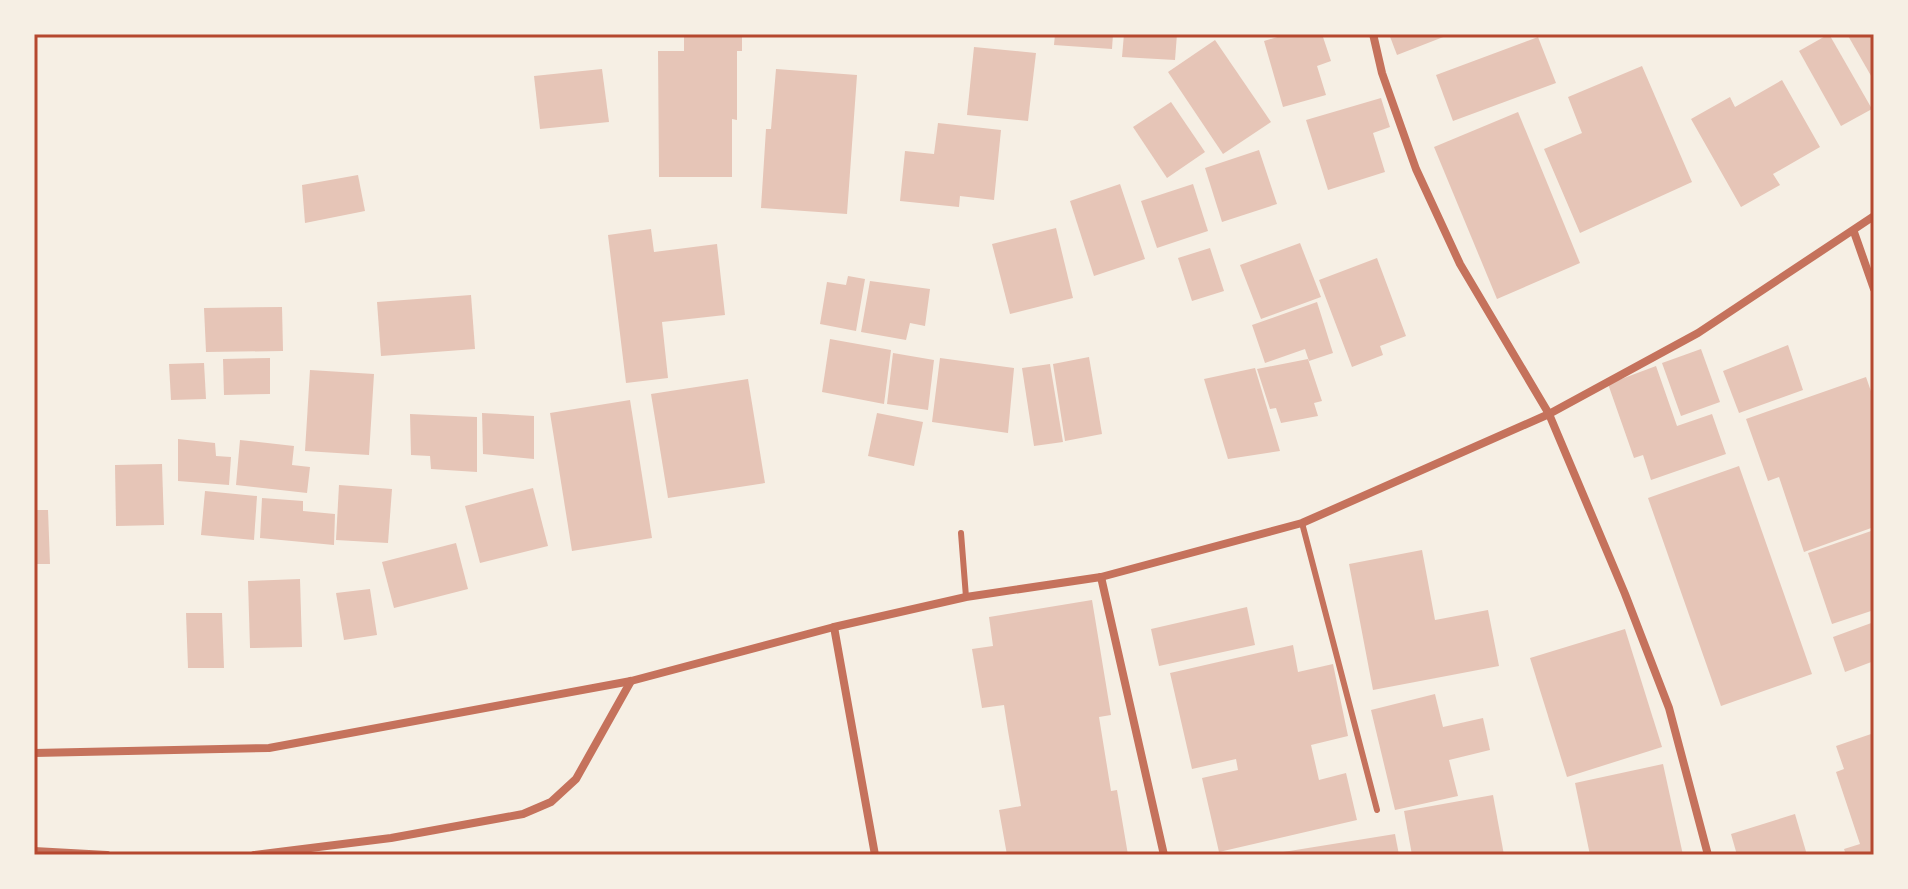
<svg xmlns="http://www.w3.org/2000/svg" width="1908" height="889" viewBox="0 0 1908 889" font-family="'DejaVu Sans',sans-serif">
<rect width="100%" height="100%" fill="#f6efe4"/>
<g fill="#e6c5b7">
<path d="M684,34H742V51H737V120L732,119V177H659L658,51H684Z"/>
<path d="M1055,34H1113L1112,49L1054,45Z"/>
<path d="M1124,34H1177L1175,60L1122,57Z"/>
<path d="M1287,34H1322L1331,61L1317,66L1326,95L1283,107L1264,41Z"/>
<path d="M1389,34H1451L1397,55Z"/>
<path d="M1829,34L1872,109L1841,126L1799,51Z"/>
<path d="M1847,34H1874V81Z"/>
<path d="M1538,37L1556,83L1453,121L1436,75Z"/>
<path d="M1215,40L1271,122L1223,154L1168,72Z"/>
<path d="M974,47L1036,53L1028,121L967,115Z"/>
<path d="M1642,66L1692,182L1580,233L1544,149L1582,133L1568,97Z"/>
<path d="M602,69L609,122L540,129L534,76Z"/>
<path d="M776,69L857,75L847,214L761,208L766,129H771Z"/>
<path d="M1782,80L1820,147L1773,174L1780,185L1741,207L1691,119L1730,97L1735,107Z"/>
<path d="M1381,98L1390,127L1373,133L1385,172L1328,190L1306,120Z"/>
<path d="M1171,102L1205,152L1167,178L1133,127Z"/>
<path d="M1518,112L1580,263L1497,299L1434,147Z"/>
<path d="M938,123L1001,130L994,200L960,196L959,207L900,201L905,151L934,154Z"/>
<path d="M1259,150L1277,204L1222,222L1205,168Z"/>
<path d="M358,175L365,211L305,223L302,185Z"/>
<path d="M1120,184L1145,259L1094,276L1070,201Z"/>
<path d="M1193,184L1208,231L1157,248L1141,201Z"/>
<path d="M1056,228L1073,298L1010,314L992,244Z"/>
<path d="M651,229L654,252L717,244L725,315L662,322L668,378L626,383L608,235Z"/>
<path d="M1300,243L1321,297L1261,319L1240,265Z"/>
<path d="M1210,248L1224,291L1192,301L1178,258Z"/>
<path d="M1377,258L1406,336L1380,346L1383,355L1352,367L1319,280Z"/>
<path d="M848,276L865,279L856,331L820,324L827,282L846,285Z"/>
<path d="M870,281L930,289L925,326L910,323L906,340L861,332Z"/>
<path d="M471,295L475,349L381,356L377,302Z"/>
<path d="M1317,302L1333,353L1309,361L1305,349L1265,363L1252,325Z"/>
<path d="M282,307L283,351L206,352L204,308Z"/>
<path d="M830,339L891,350L884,404L822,392Z"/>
<path d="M1788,345L1803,390L1739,413L1723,371Z"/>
<path d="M1701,349L1720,402L1681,416L1662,363Z"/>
<path d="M893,353L934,360L928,410L887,404Z"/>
<path d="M1089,357L1102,434L1065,441L1053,364Z"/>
<path d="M270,358V394L224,395L223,359Z"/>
<path d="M940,358L1014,368L1008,433L932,422Z"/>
<path d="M1308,359L1322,401L1314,403L1318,416L1281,423L1276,408L1270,409L1257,369Z"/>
<path d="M204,363L206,399L171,400L169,364Z"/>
<path d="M1050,364L1063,442L1034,446L1022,368Z"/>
<path d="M1656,366L1677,426L1712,414L1726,454L1651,480L1643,455L1634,458L1608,384Z"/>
<path d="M1255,368L1280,451L1228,459L1204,379Z"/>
<path d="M310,370L374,374L369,455L305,451Z"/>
<path d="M1866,377L1874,400V444L1871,446L1874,455V527L1804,552L1779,477L1768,481L1746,419Z"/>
<path d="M748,379L765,483L668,498L651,394Z"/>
<path d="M630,400L652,538L572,551L550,413Z"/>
<path d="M482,413L534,416V459L483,454Z"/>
<path d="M877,413L923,422L914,466L868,456Z"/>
<path d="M410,414L477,417V472L431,469L430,456L411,455Z"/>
<path d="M178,439L215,443L216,456L231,457L229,485L178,481Z"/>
<path d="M240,440L294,446L292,465L310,467L307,493L236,485Z"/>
<path d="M162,464L164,525L116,526L115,465Z"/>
<path d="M1739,466L1812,674L1721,706L1648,498Z"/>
<path d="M339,485L392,489L388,543L336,540Z"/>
<path d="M533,488L548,546L480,563L465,506Z"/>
<path d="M205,491L257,496L254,540L201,535Z"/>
<path d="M262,498L303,501V511L335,514L334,545L260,538Z"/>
<path d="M34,510H48L50,564H34Z"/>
<path d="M1874,530V610L1832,624L1808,553Z"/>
<path d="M456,543L468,589L394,608L382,562Z"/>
<path d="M1422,550L1435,620L1488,610L1499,666L1373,690L1349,564Z"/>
<path d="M300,579L302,647L250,648L248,581Z"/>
<path d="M370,589L377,635L344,640L336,593Z"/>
<path d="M1092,600L1111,715L1099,717L1111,791L1117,790L1128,855H1007L999,810L1021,806L1008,731L1004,705L982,708L972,649L993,646L989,617Z"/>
<path d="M1247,607L1255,645L1159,666L1151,629Z"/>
<path d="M186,613H222L224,668H188Z"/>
<path d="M1874,622V661L1845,672L1833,637Z"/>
<path d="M1625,629L1662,747L1567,777L1530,658Z"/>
<path d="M1293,645L1298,672L1333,664L1348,736L1311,745L1319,780L1346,773L1357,820L1219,852L1202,778L1238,770L1236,759L1192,769L1170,673Z"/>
<path d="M1435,694L1443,727L1483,718L1490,750L1449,760L1458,796L1395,810L1371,710Z"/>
<path d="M1874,733V855H1846L1844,849L1860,844L1836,772L1844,769L1836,746Z"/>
<path d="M1663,764L1683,855H1590L1575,783Z"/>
<path d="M1493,795L1504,855H1412L1404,811Z"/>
<path d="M1795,814L1807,855H1737L1731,834Z"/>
<path d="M1395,834L1399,855H1277V853Z"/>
</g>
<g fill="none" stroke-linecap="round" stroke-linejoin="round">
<g stroke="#c5725c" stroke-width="6">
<path d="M1302,523L1377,810"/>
<path d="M961,533L966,597"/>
</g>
<g stroke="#c5725c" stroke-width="8">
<path d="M1373,34L1382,73L1416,169L1460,264L1549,414L1625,594L1669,708L1708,855"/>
<path d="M1854,232L1874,289"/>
<path d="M1101,577L1164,855"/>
<path d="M834,627L875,855"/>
<path d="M34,753L269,748L631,681L834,627L966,597L1101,577L1302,523L1549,414L1698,333L1874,216"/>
<path d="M34,851L107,855"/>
<path d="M254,855L391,838L523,814L551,802L576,779L631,681"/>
</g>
</g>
<rect width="1908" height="889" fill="none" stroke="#f6efe4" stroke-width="72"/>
<rect x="36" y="36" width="1836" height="817" fill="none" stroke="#b5482f" stroke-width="3"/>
</svg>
